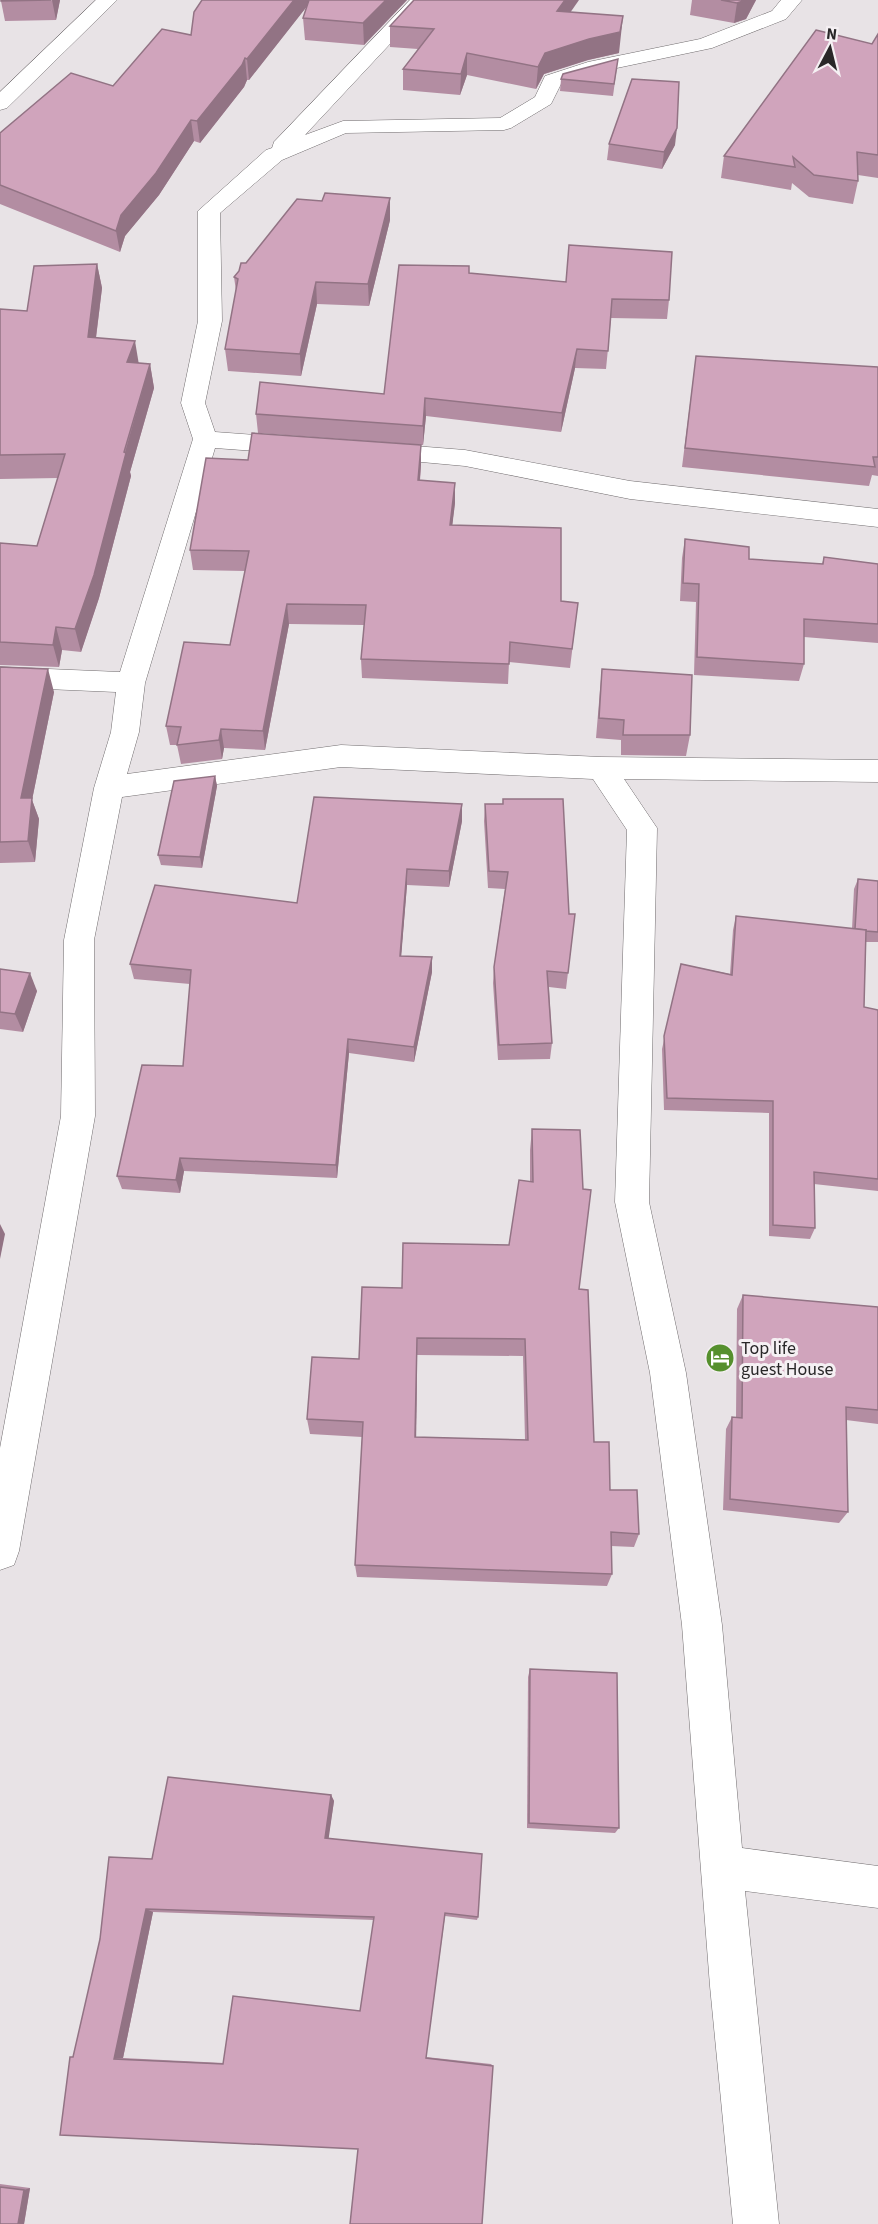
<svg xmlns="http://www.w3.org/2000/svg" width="878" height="2224" viewBox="0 0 878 2224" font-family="'Source Sans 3',sans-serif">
<rect width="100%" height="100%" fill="#e8e3e6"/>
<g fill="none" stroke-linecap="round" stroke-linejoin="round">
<g stroke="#716d6f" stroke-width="1">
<g id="minor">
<path d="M96,0H117L7,108L0,110V92Z"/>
<path d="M410,0H431L305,135L343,121L500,118L535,97L545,76L588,62L700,39L772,11L781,0H802L786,19L712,48L593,73L561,84L551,104L511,128L504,130L346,133L282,160L220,213L222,321L205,403L215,432L295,438L304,440L307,446L304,452L295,454L215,448L145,683L139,732L127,774L341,745L601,757L878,760V782L624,779L657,828L649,1202L686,1373L722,1625L742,1848L878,1866V1908L745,1891L779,2224H733L710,1986L682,1625L650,1373L615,1202L627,830L593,779L341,767L122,797L94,940L95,1116L19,1551L14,1565L0,1570V1448L61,1116L64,940L94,788L111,732L116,692L0,687V667L120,672L193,439L181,403L198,321V211L266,150L272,148L274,142Z"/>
<path d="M376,443L465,450L630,481L878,509V527L630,499L465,466L367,457L364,451L367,445Z"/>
</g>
</g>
<use href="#minor" fill="#fff" fill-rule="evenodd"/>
</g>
<g fill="#b38da2" fill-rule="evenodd">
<path d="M60,0L56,20L5,21L1,1Z"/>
<path d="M407,0L364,45L305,40L303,18L307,6L249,80H247L244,87L200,143L194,141L159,195L125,236L120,252L0,204V133L113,86L191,35L194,12Z"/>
<path d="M692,0H756L746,19L734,23L690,15Z"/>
<path d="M570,12L619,53L588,60L544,74L536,89L467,75L460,95L403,90V69L418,49L390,47V26Z"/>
<path d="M878,34V178L858,175V181L853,204L809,197L792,183L791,190L721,178L724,156L872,44Z"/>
<path d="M618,59L613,96L560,91L561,79Z"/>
<path d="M609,144L675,145L662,169L607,160Z"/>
<path d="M390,220L369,306L317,304L301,376L228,371L225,349L236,291L234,277L246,263Z"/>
<path d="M97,264L102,288L96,338L139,363L150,364L154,388L130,472L131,476L99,598L81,652L62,650L59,667L0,665V543L37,546L58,478L0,479V309L27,311Z"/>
<path d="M469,273L669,300L667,319L611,318L606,369L575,368L561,432L426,416L423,445L258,433L256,414L384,394Z"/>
<path d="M696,356L878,367V476L872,475L869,486L682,467Z"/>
<path d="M421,465L420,481L455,483V503L452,525L561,601L578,603L570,668L509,662L508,684L362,678L361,659L364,625L289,624L265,750L224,748L222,759L181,764L177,745H170L166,726L230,645L245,571L193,570L190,550Z"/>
<path d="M685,539L749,559L822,564L824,557L878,564V643L804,637V664L799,681L694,675L696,602L680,601L682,558Z"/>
<path d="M0,667L54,692L32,800L39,819L35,862L0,863Z"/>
<path d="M602,669L690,735L686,756L621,755V740L596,738L600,690Z"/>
<path d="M215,776L217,786L202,868L161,865L158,855Z"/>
<path d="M503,799L569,914H575L566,989L549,987L552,1043L550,1059L498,1060L493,983L494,967L505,889L488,888L484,821L485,804H503Z"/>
<path d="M462,804V821L449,887L407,885L401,956L432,972L414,1062L349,1053L337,1178L184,1171L180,1193L122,1189L117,1176L183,1066L190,984L134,979L130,964L297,903Z"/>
<path d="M858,879L878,881V942H866L864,1007L878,1010V1191L814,1184L815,1228L810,1239L769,1236V1113L664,1110L662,1049L681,964L730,974L733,930L736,916L852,929L854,889Z"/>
<path d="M0,969L37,991L23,1032L0,1029Z"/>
<path d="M532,1129L579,1289L594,1442L610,1490L639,1534L634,1547L611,1546L612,1574L607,1586L357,1577L355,1565L362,1437L310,1434L307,1419L359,1359L402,1288L509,1245L530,1181V1150ZM417,1355L523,1356L525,1440L416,1437Z"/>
<path d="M743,1295L878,1307V1424L846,1420L848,1512L839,1523L723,1510L726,1429L732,1417H736L737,1309Z"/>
<path d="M530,1669L619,1828L615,1833L527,1828L528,1677Z"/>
<path d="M331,1795L334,1801L328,1839L478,1917L477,1920L445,1916L426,2057L491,2064L493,2066L358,2149L73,2057L152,1859ZM153,1912L374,1920L360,2011L224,2063L123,2058Z"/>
<path d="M0,2184L30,2188L24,2224H0Z"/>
</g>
<g fill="#927384">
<path d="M52,0H60L56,20Z"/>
<path d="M294,0H312L249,80L247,59Z"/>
<path d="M386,0H407L364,45L363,23Z"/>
<path d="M565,0H579L556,33L557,11Z"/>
<path d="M746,0H756L746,19L734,23L737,3Z"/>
<path d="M623,16L619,53L588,60L544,74L536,89L538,67L545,53Z"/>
<path d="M467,53V75L460,95L461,74Z"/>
<path d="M245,58L247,80L244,87L200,143L197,121Z"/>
<path d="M191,120L194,141L159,195L125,236L120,252L116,231L121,215Z"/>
<path d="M677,128L675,145L662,169L664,152Z"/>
<path d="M390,198V220L369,306L368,284Z"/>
<path d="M97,264L102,288L93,361L88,337Z"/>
<path d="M316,282L317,304L301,376L300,354Z"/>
<path d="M135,341L139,365L127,362Z"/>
<path d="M577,349L575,368L561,432L562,413Z"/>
<path d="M150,364L154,388L130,472L131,476L99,598L81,652L75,629Z"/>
<path d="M425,398L426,416L423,445V426Z"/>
<path d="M421,445V465L418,501V480Z"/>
<path d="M455,483V503L450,545V525Z"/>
<path d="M287,604L289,624L265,750L263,731Z"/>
<path d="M56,627L62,650L59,667L53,645Z"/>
<path d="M48,669L54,692L32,800L39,819L35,862L28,841L21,798Z"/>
<path d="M221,729L224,748L222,759L219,740Z"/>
<path d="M215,776L217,786L202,868L200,857Z"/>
<path d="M462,804V821L449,887V871Z"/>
<path d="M407,869V885L400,971V956Z"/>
<path d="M432,957V972L414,1062V1047Z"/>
<path d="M30,973L37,991L23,1032L15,1014Z"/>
<path d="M348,1039L349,1053L337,1178L336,1165Z"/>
<path d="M180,1158L184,1171L180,1193L176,1180Z"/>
<path d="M0,1224L5,1234L0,1259Z"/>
<path d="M417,1338V1355L416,1452L415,1437Z"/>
<path d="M331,1795L334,1801L328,1843L325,1838Z"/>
<path d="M146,1909L153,1912L123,2058L114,2059Z"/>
<path d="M30,2188L24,2224H18L24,2190Z"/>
</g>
<g fill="#d0a4bc" stroke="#927384" stroke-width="1.5" fill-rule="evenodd">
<path d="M1,0H51L1,1Z"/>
<path d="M202,0H294L247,59L245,58L242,65L197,121L191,120L156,173L121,215L116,231L0,185V133L71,73L113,86L162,29L191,35L194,12Z"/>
<path d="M309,0H386L363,23L303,18Z"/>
<path d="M414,0H565L557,11L623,16L620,32L589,39L545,53L538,67L467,53L461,74L403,69L434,29L390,26Z"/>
<path d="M721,0H746L737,3Z"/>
<path d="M816,30L872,44L878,34V155L857,152L858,181L814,175L793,157L795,167L724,156Z"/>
<path d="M618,59L614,84L561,79L563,74Z"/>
<path d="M632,79L679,82L677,128L664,152L609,144Z"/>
<path d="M325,193L390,198L368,284L316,282L300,354L225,349L238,279L234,277L239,271L241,263H246L297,199L322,201Z"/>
<path d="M569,245L672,252L669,300L612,299L608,351L577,349L562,413L425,398L423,426L256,414L260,382L384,394L399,265L469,266V273L566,282Z"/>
<path d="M97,264L88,337L135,341L127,362L150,364L124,452L126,453L94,575L75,629L56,627L53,645L0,642V543L37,546L65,454L0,455V309L27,311L34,266Z"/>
<path d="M696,356L878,367V457H873L875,467L685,448Z"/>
<path d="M252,433L421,445L418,480L455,483L450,525L561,528V601L578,603L572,649L510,642L509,664L361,659L366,605L287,604L263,731L221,729L219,740L177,745L181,727L166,726L184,642L230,645L249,551L190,550L206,458L248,460Z"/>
<path d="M685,539L749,547V559L823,564L824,557L878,564V624L804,619V664L697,657L699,584L683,583Z"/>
<path d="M0,667L48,669L21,798H32L28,841L0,842Z"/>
<path d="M602,669L692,675L690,735H623L624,720L599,718Z"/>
<path d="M215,776L200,857L158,855L174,781Z"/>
<path d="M314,797L462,804L449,871L407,869L400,956L432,957L414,1047L348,1039L336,1165L180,1158L176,1180L117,1176L142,1065L183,1066L191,970L130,964L155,885L297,903Z"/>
<path d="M503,799H563L569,914H575L568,973L547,971L552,1043L499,1045L494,967L508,872L489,871L485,804H503Z"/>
<path d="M858,879L878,881V932L866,931V930L855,929Z"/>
<path d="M736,916L866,930L864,1007L878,1010V1179L814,1172L815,1228L773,1225V1101L667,1098L664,1036L681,964L732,975Z"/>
<path d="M0,969L30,973L15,1014L0,1012Z"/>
<path d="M532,1129L580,1130L583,1189L591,1190L579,1289L588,1290L594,1442H609L610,1490H637L639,1534L611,1532L612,1574L355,1565L363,1422L307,1419L312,1357L359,1359L362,1287L402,1288L403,1243L509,1245L519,1180L533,1182ZM417,1338L525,1339L528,1440L415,1437Z"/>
<path d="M743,1295L878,1307V1410L846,1407L848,1512L730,1499L732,1417L742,1418Z"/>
<path d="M530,1669L617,1673L619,1828L529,1823Z"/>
<path d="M168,1777L331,1795L325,1838L482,1854L478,1917L445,1913L426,2058L493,2066L482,2224H350L358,2149L60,2135L70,2057H73L100,1939L109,1857L152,1859ZM146,1909L374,1917L360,2011L233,1996L223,2064L114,2059Z"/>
<path d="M0,2187L24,2190L18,2224H0Z"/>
</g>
<defs>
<g id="hotel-disc" transform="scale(1.5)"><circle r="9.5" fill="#56902e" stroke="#f5f0f3"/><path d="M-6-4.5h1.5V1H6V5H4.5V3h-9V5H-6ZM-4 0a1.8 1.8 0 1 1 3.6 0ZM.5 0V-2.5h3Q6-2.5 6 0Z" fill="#fff"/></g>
</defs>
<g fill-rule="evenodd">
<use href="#hotel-disc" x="720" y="1358"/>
</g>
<g text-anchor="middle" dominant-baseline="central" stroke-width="6" stroke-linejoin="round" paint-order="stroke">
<g font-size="18" fill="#292728" stroke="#f5f0f3" text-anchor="start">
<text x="741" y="1348">Top life<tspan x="741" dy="21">guest House</tspan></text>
</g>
</g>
<g transform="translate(830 48) rotate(7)" stroke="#f5f0f3" stroke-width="4.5" paint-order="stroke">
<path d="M0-4.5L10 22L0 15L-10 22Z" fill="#292728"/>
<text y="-9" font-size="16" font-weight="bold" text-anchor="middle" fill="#292728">N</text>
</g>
</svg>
